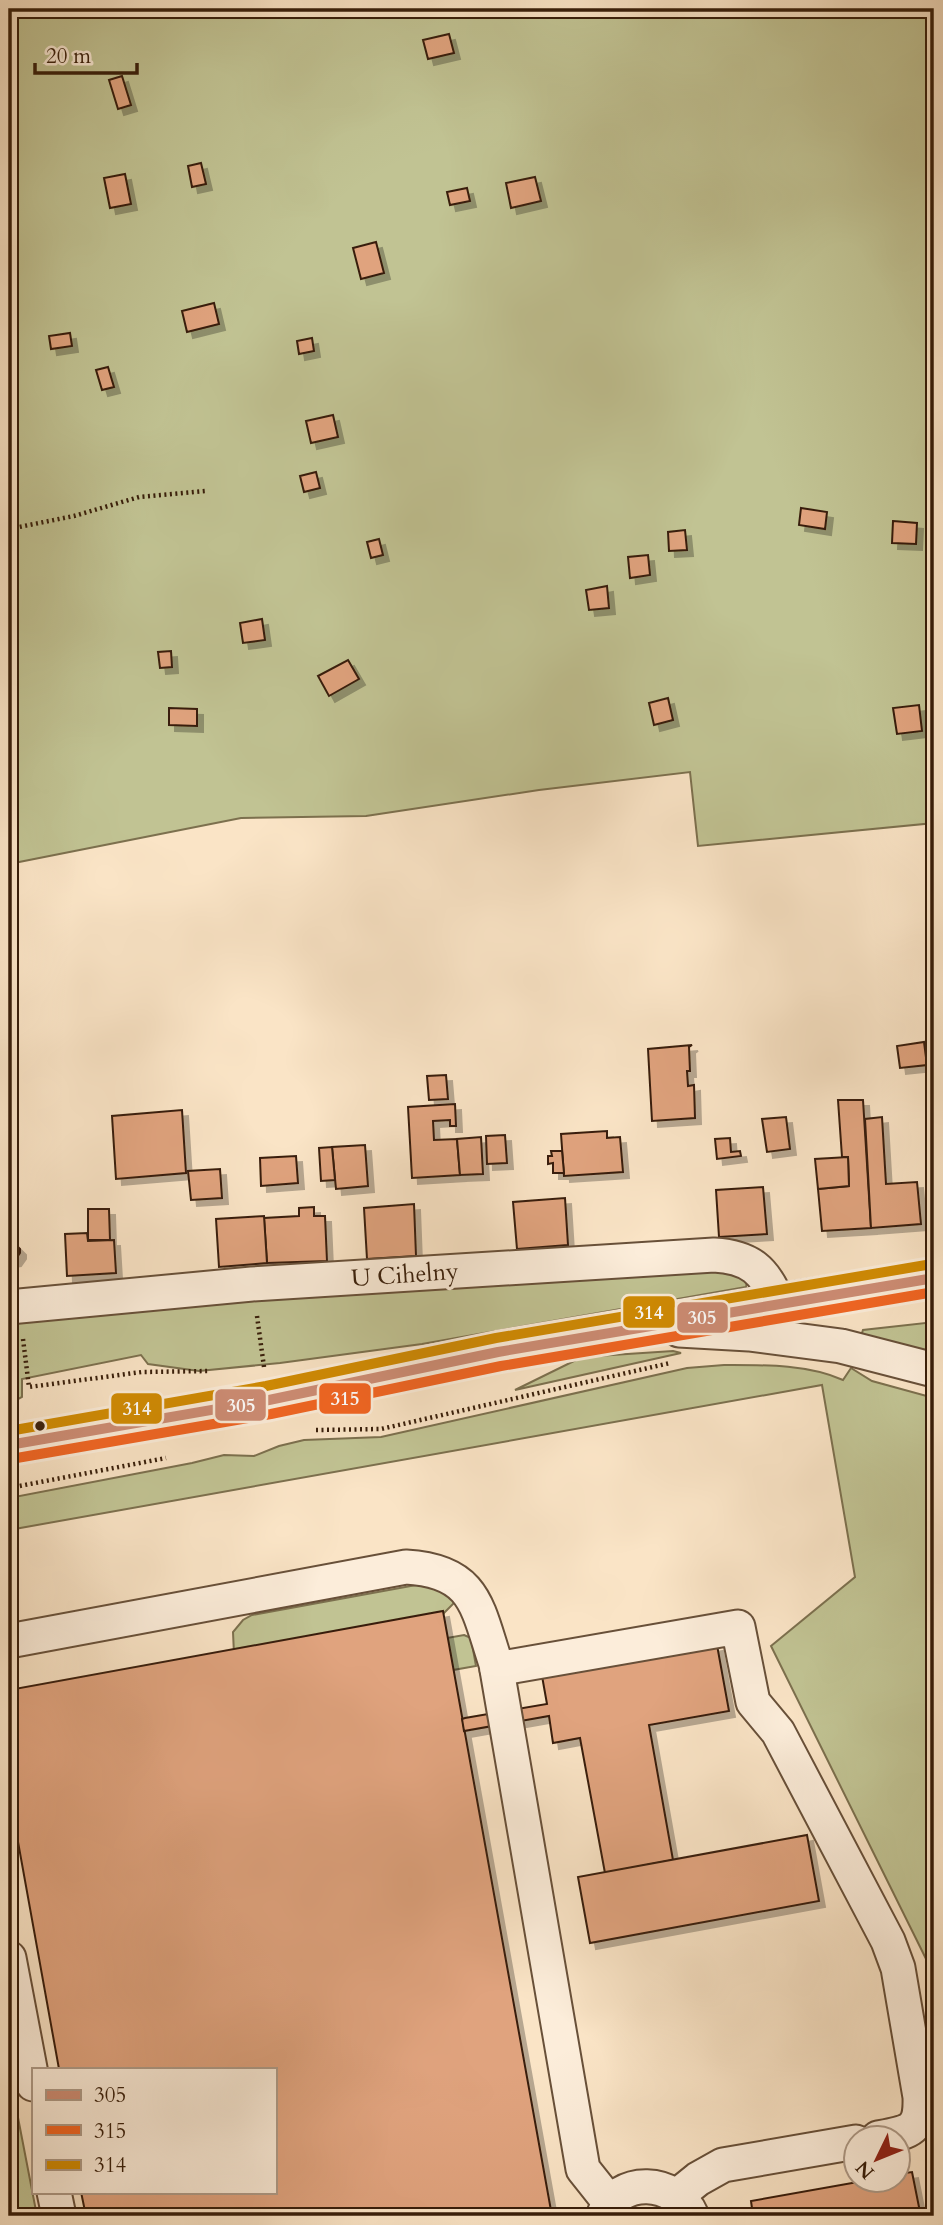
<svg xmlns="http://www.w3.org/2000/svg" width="943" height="2225" viewBox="0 0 943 2225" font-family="Cardo,serif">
<defs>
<filter id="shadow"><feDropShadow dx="6" dy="6" stdDeviation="0" flood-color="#0004"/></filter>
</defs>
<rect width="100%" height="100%" fill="#fae4c6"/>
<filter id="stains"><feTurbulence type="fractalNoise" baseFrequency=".00286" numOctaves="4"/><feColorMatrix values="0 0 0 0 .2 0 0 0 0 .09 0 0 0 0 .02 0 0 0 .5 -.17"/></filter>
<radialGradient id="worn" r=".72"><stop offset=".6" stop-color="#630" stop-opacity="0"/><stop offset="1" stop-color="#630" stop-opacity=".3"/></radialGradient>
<g fill="#c1c393" stroke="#7c704e" stroke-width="2">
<path d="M9,9H934V823L698,846L690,772L539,790L366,816L241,818L9,864Z"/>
<path d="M729,1263L748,1277L746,1287L422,1344L280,1363L199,1371L148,1364L141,1355L22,1379V1397L9,1404V1324L113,1309Z"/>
<path d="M934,1322V1361L861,1336L863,1330Z"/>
<path d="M673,1351L681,1353L515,1390L582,1357Z"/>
<path d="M724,1365C763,1365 807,1364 843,1380L851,1368L872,1381L934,1398V1975L771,1646L855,1577L822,1385L9,1530V1498L192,1463L224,1455L254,1456L279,1446L304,1440L381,1437L687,1368Z"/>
<path d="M427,1583L453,1598L454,1603L441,1616L234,1654L233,1632L243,1620L252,1615Z"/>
<path d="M464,1635L471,1638L476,1666L453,1670L447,1638Z"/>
<path d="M9,2071L37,2216H9Z"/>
</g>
<g fill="#e0a37e" stroke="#381e0a" stroke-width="2" filter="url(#shadow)">
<path d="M449,34L454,53L428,59L423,40Z"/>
<path d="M122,76L131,105L118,109L109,80Z"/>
<path d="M201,163L206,184L192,187L188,166Z"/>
<path d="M125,174L131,204L110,208L104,178Z"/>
<path d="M535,177L541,201L511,208L506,183Z"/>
<path d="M467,188L470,201L450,205L447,192Z"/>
<path d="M376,242L384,273L361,279L353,248Z"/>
<path d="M214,303L219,324L187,332L182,311Z"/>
<path d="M70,333L72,346L51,349L49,336Z"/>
<path d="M312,338L314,351L299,354L297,341Z"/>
<path d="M108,367L114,387L102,390L96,370Z"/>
<path d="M333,415L338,437L311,443L306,421Z"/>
<path d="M316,472L320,488L304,492L300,476Z"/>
<path d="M801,508L827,512L825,529L799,525Z"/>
<path d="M893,521L917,523L916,544L892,543Z"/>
<path d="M685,530L687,550L669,551L668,532Z"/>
<path d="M379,539L383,555L371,558L367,542Z"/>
<path d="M648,555L650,575L630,578L628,557Z"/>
<path d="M607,586L609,608L589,610L586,590Z"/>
<path d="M262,619L265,640L243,643L240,623Z"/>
<path d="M171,651L172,667L160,668L158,652Z"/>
<path d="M348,660L359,679L329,696L318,676Z"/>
<path d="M668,698L673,720L654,725L649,703Z"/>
<path d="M919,705L922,731L897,734L893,708Z"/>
<path d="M169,708L197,709V726L169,725Z"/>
<path d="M924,1042L927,1065L900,1068L897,1046Z"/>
<path d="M692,1045L689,1047L690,1071H687L688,1086L694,1085L695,1118L652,1121L648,1049Z"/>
<path d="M446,1075L448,1099L429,1100L427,1076Z"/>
<path d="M929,1095H934V1141H930Z"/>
<path d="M838,1100H863L871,1228L822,1231L818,1189L849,1186L848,1157H842Z"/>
<path d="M455,1104L456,1126H450V1120L433,1121L434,1140L457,1139L460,1175L412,1178L408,1107Z"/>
<path d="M182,1110L186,1173L116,1179L112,1116Z"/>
<path d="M786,1117L790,1149L767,1152L762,1119Z"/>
<path d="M882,1117L886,1184L917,1182L921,1224L871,1228L865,1119Z"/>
<path d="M607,1131V1138L620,1137L623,1172L564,1176L561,1134Z"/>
<path d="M505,1135L507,1163L487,1164L486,1136Z"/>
<path d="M481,1137L483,1174L460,1175L457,1139Z"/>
<path d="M730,1138L731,1152L740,1151L741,1156L717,1159L715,1139Z"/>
<path d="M365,1145L368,1186L336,1189L332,1147Z"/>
<path d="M332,1147L335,1180L321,1181L319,1148Z"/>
<path d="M551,1151H562L564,1173H553V1163L548,1164V1156H552Z"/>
<path d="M296,1156L298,1183L261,1186L260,1158Z"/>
<path d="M848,1157L849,1186L818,1189L815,1159Z"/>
<path d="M220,1169L222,1198L191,1200L188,1171Z"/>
<path d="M763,1187L767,1234L719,1237L716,1190Z"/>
<path d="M565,1198L568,1245L517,1249L513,1202Z"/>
<path d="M414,1204L416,1256L367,1259L364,1208Z"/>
<path d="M314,1207V1216H325L327,1261L267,1263L264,1218L299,1216V1208Z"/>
<path d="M88,1209H109L110,1240H88Z"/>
<path d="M264,1216L267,1263L219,1267L216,1219Z"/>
<path d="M87,1233L88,1241L114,1240L116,1273L67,1276L65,1234Z"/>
<path d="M9,1243H14L20,1249V1253L15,1260L9,1261Z"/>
<path d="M443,1611L552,2216H86L81,2192H275V2069H59L9,1792V1690Z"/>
<path d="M717,1645L729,1711L649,1725L673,1860L605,1873L580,1738L553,1743L549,1716L464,1731L462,1719L465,1718L547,1704L542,1676Z"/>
<path d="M807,1835L819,1901L590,1943L578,1877Z"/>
<path d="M912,2172L920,2212L899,2216H753L751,2201L869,2180H898V2174Z"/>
</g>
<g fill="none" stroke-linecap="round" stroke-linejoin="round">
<g stroke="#685039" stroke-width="37">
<g id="minor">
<path d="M9,1307L252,1284L714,1255C750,1257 765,1270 778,1303"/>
<path d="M679,1330L749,1334L841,1346L934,1370"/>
<path d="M9,1641L406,1567C476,1571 477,1607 496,1664L583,2169L610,2203"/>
<path d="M497,1669L738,1627L753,1702L778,1732L888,1941L898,1968L920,2097C921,2131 910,2132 878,2138"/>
<path d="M9,1958L33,2084"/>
<path d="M54,2192L59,2216"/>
<path d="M677,2196L698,2179L723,2165L856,2142"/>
<path d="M603,2216C618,2175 676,2179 692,2216"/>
</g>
</g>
<g stroke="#381e0a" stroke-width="42">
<path id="major" d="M9,1445L269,1400L498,1352L638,1327L934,1278"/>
</g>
<g stroke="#381e0a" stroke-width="4.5" stroke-dasharray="2 3.5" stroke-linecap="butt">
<path d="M9,529L74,516L139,497L206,491"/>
<path d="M929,671L934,672"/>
<path d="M257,1316L264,1367"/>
<path d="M23,1339L29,1387L142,1372L208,1371"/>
<path d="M316,1430L381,1429L670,1363"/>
<path d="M9,1488L166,1458"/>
</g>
<use href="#minor" stroke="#fcedda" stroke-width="33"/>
<use href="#major" stroke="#fae4c6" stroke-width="38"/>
<g stroke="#fcedda" stroke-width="16">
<path id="bus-1" d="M9,1445L269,1400L498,1352L934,1278"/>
</g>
<g stroke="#fcedda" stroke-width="16">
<path id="bus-2" d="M11,1459L271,1414L501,1366L934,1292"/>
</g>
<g stroke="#fcedda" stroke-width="16">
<path id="bus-3" d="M9,1431L266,1386L496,1338L932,1264"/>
</g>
<use href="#bus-1" stroke="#cd8c74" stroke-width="10"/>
<use href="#bus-2" stroke="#f26522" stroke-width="10"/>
<use href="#bus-3" stroke="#d18b02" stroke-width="10"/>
</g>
<circle fill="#381e0a" stroke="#fcedda" stroke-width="2.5" cx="40" cy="1426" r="6"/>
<g text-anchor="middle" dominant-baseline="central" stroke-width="7" stroke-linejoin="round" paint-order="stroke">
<g font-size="24" fill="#381e0a" stroke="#fcedda">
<text transform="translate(405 1275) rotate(-4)">U Cihelny</text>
</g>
</g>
<g stroke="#fcedda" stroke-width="2.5">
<rect x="622" y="1295" width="54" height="34" rx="7" fill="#d18b02"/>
<rect x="676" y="1301" width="53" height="33" rx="7" fill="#cd8c74"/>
<rect x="318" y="1382" width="54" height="33" rx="7" fill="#f26522"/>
<rect x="214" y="1388" width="53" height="34" rx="7" fill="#cd8c74"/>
<rect x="110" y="1392" width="53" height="33" rx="7" fill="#d18b02"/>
</g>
<g font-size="19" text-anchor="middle" font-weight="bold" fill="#fff">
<text x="649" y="1319">314</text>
<text x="702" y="1324">305</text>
<text x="345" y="1405">315</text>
<text x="241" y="1412">305</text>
<text x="137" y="1415">314</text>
</g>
<rect width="943" height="2225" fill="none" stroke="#fae4c6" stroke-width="35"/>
<rect x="10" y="10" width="922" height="2204" fill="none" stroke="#381e0a" stroke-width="3.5"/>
<rect x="18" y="18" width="908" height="2190" fill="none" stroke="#381e0a" stroke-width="2"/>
<rect x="32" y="2068" width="245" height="126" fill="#fcedda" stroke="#ae9a87" stroke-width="2"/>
<rect x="46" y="2090" width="35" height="10" fill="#cd8c74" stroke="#ae9a87" stroke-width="2"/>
<text x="94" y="2102" font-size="21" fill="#381e0a">305</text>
<rect x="46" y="2125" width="35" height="10" fill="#f26522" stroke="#ae9a87" stroke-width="2"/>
<text x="94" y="2138" font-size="21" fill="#381e0a">315</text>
<rect x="46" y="2160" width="35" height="10" fill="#d18b02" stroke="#ae9a87" stroke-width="2"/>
<text x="94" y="2172" font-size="21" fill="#381e0a">314</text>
<g transform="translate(877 2159) rotate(227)"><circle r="33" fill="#fcedda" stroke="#ae9a87" stroke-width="2"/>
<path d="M0-5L12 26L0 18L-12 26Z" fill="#8f2418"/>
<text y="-10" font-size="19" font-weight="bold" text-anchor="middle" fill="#381e0a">N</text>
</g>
<path d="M35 63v10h102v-10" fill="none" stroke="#381e0a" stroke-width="3.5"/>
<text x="46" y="63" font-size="21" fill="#381e0a" stroke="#fcedda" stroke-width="5" paint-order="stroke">20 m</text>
<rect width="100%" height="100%" filter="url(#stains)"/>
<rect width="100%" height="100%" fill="url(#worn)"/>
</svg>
